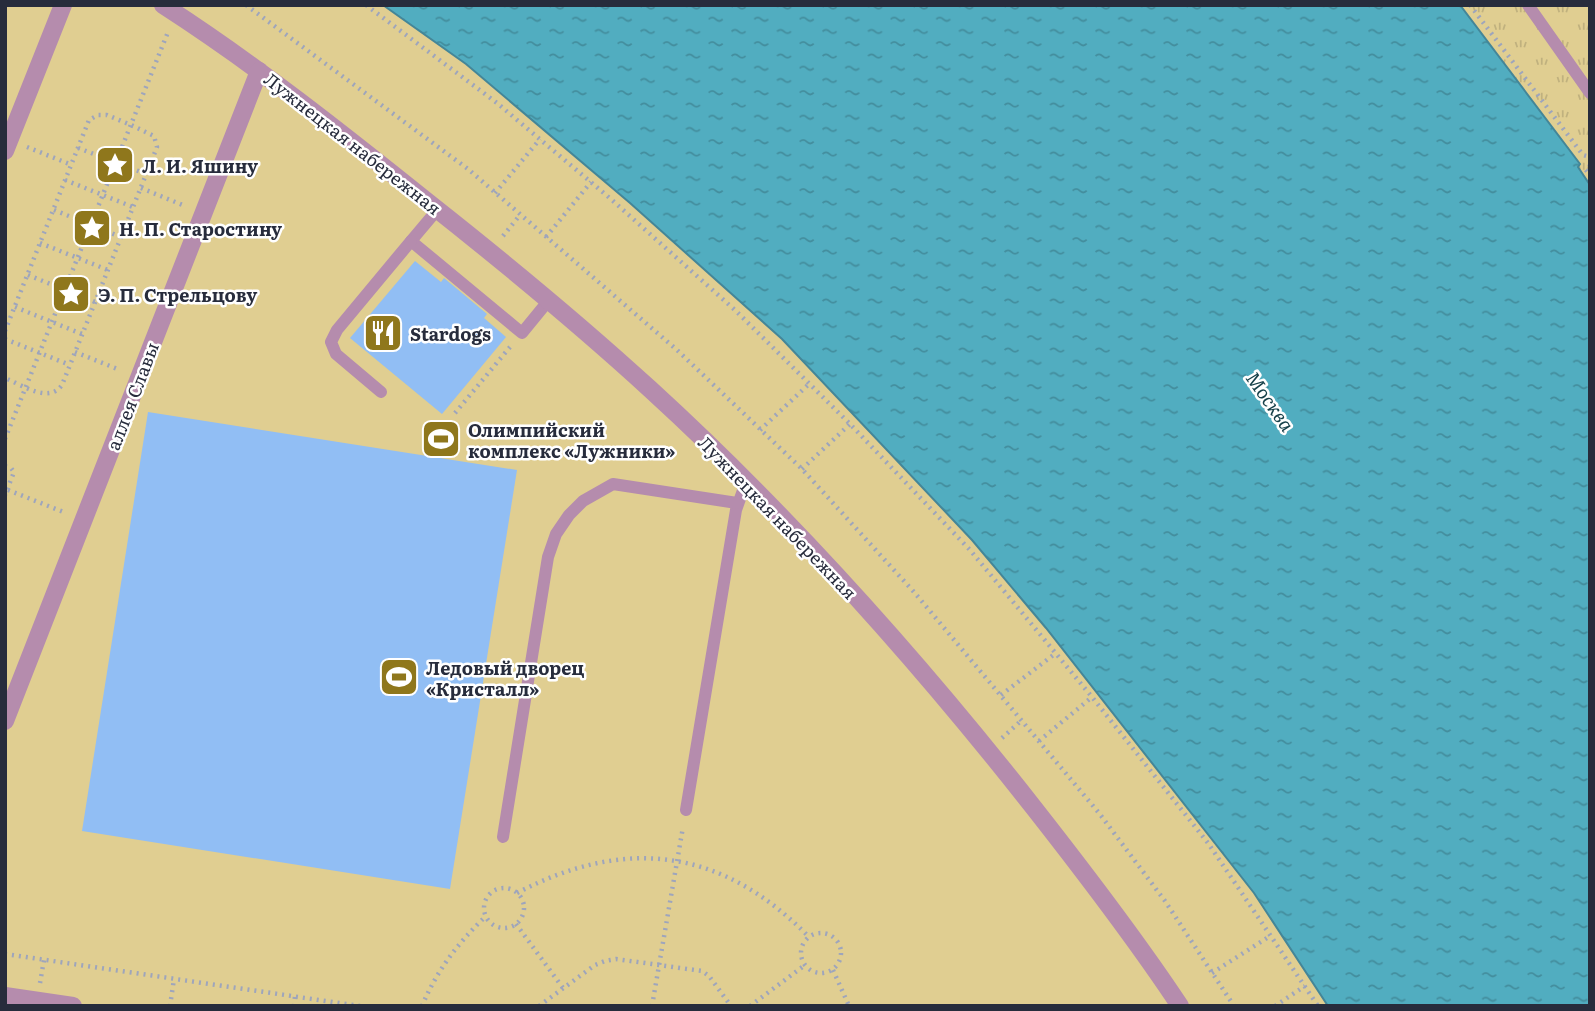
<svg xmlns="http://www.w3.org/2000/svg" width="1595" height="1011" viewBox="0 0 1595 1011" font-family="Literata,serif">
<defs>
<pattern id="park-tufts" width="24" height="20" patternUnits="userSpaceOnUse" patternTransform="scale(1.75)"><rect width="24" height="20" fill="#e0ce91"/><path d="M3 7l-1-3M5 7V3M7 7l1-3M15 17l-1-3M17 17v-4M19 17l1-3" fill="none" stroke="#c0b17e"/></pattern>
<pattern id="water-ripples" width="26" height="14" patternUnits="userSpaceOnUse" patternTransform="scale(1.75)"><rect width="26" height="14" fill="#51adc0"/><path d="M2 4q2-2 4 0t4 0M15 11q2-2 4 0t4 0" fill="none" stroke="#438d9d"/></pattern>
</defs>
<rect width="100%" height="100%" fill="#dde5ff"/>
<path fill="url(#park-tufts)" d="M1460,5H1590V185L1578,167L1580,164Z"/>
<path fill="#e0ce91" d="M5,5H383L466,64L630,203L782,339L972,540L1046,628L1254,893L1328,1006H5Z"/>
<path fill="url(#water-ripples)" stroke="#448698" stroke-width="2" d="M383,5H1460L1580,164L1578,167L1590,185V1006H1328L1254,893L1046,628L972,540L782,339L630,203L466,64Z"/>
<g fill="#91bef4">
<path d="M415,261L441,282L444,278L487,314L484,318L506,337L442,414L350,338Z"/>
<path d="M148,412L517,470L450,889L82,831Z"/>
</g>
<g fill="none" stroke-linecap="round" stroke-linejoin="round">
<g stroke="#9ea5bc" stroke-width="4.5" stroke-dasharray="2 5" stroke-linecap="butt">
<path d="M246,5L468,169L677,350L802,469L914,592L1099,813L1165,901L1234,1006"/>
<path d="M366,5L497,103L612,200L736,311L850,424L970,550L1092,697L1208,843L1318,1006"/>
<path d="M1470,5L1583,155L1590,157"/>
<path d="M27,147L72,165"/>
<path d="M78,148L146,174"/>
<path d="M1590,166L1585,169L1590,175"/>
<path d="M65,180L133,207"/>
<path d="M141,188L185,206"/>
<path d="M495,193L540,139"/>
<path d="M54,210L121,237"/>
<path d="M503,236L520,215"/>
<path d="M546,237L591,182"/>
<path d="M40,243L108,270"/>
<path d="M28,275L95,302"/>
<path d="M15,307L82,334"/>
<path d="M5,331L89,120L98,115H107L131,125L154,136L157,147L62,385C49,404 22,385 5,378"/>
<path d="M5,339L70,365"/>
<path d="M75,352L120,370"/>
<path d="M455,413L510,347"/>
<path d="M760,430L809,384"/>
<path d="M5,439L168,32"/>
<path d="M5,466L11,468L14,472L5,495"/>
<path d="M802,469L850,424"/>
<path d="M8,490L66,513"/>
<path d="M1001,695L1056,653"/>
<path d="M1002,738L1022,720"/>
<path d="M1039,741L1092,697"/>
<circle cx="504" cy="908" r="20"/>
<path d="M517,893C626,836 722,848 809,937"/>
<path d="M516,924L563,988"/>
<circle cx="821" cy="953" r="20"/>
<path d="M5,954L360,1006"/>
<path d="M833,970L849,1006"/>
<path d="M1212,973L1270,936"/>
<path d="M40,983L44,960"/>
<path d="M170,1006L174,979"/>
<path d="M294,1006L295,996"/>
<path d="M422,1006C437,970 458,943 486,916"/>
<path d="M539,1006L595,965L605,961L616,959L702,971L709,976L731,1006"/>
<path d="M652,1006L683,827"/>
<path d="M750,1006L805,965"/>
<path d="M1275,1006L1305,986"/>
</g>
<g stroke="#b58cad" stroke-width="12">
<path d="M1528,5L1590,93"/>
<path d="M438,209L411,241L522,333L549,300"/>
<path d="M381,392L336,354L331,342L337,330L411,241"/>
<path d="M686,810L736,510L746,482"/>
<path d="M503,837L548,557L556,534L569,515L583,501L613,484L737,503"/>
</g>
<g stroke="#b58cad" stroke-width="18">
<path d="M163,5C256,65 343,134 429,203C505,263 579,324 650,389C790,517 917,659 1034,808C1085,873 1135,938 1180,1006"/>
<path d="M5,151L63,5"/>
<path d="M5,721L259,71"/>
<path d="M5,996L73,1006"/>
</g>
</g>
<defs>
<g id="sight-square" transform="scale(2.0125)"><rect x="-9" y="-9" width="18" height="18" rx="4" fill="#8f771c" stroke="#fff"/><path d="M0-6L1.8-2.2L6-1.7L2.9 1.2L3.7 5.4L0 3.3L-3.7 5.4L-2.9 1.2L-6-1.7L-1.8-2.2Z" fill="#fff"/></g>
<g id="restaurant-square" transform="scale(2.0125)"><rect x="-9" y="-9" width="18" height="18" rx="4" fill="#8f771c" stroke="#fff"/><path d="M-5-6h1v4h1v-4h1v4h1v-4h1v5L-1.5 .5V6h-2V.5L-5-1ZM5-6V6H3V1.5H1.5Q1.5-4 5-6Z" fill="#fff"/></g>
<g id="stadium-square" transform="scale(2.0125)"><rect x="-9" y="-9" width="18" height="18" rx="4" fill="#8f771c" stroke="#fff"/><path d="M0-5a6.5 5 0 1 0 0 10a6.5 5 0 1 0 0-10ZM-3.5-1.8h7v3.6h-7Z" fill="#fff"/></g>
</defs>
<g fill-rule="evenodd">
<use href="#sight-square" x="115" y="165"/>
<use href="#sight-square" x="92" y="228"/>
<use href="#sight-square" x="71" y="294"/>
<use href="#restaurant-square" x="383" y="333"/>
<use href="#stadium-square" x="441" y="439"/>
<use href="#stadium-square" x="399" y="677"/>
</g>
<g text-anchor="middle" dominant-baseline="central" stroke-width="5" stroke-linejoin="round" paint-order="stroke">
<g font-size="18" fill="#272c3c" stroke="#fff">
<text transform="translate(353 143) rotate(38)">Лужнецкая набережная</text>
<text transform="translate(132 396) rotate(-69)">аллея Славы</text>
<text transform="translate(778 517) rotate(46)">Лужнецкая набережная</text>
</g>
<g font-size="18" font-weight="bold" fill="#272c3c" stroke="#fff" text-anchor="start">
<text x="142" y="165">Л. И. Яшину</text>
<text x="119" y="228">Н. П. Старостину</text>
<text x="98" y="294">Э. П. Стрельцову</text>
<text x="410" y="333">Stardogs</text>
<text x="468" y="429">Олимпийский<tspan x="468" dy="21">комплекс «Лужники»</tspan></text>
<text x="426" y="667">Ледовый дворец<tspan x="426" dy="21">«Кристалл»</tspan></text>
</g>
<g font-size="19" font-style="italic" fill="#17414a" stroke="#fff">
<text transform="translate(1271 401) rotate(55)">Москва</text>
</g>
</g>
<rect width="1595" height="1011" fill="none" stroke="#272c3c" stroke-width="14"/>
</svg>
